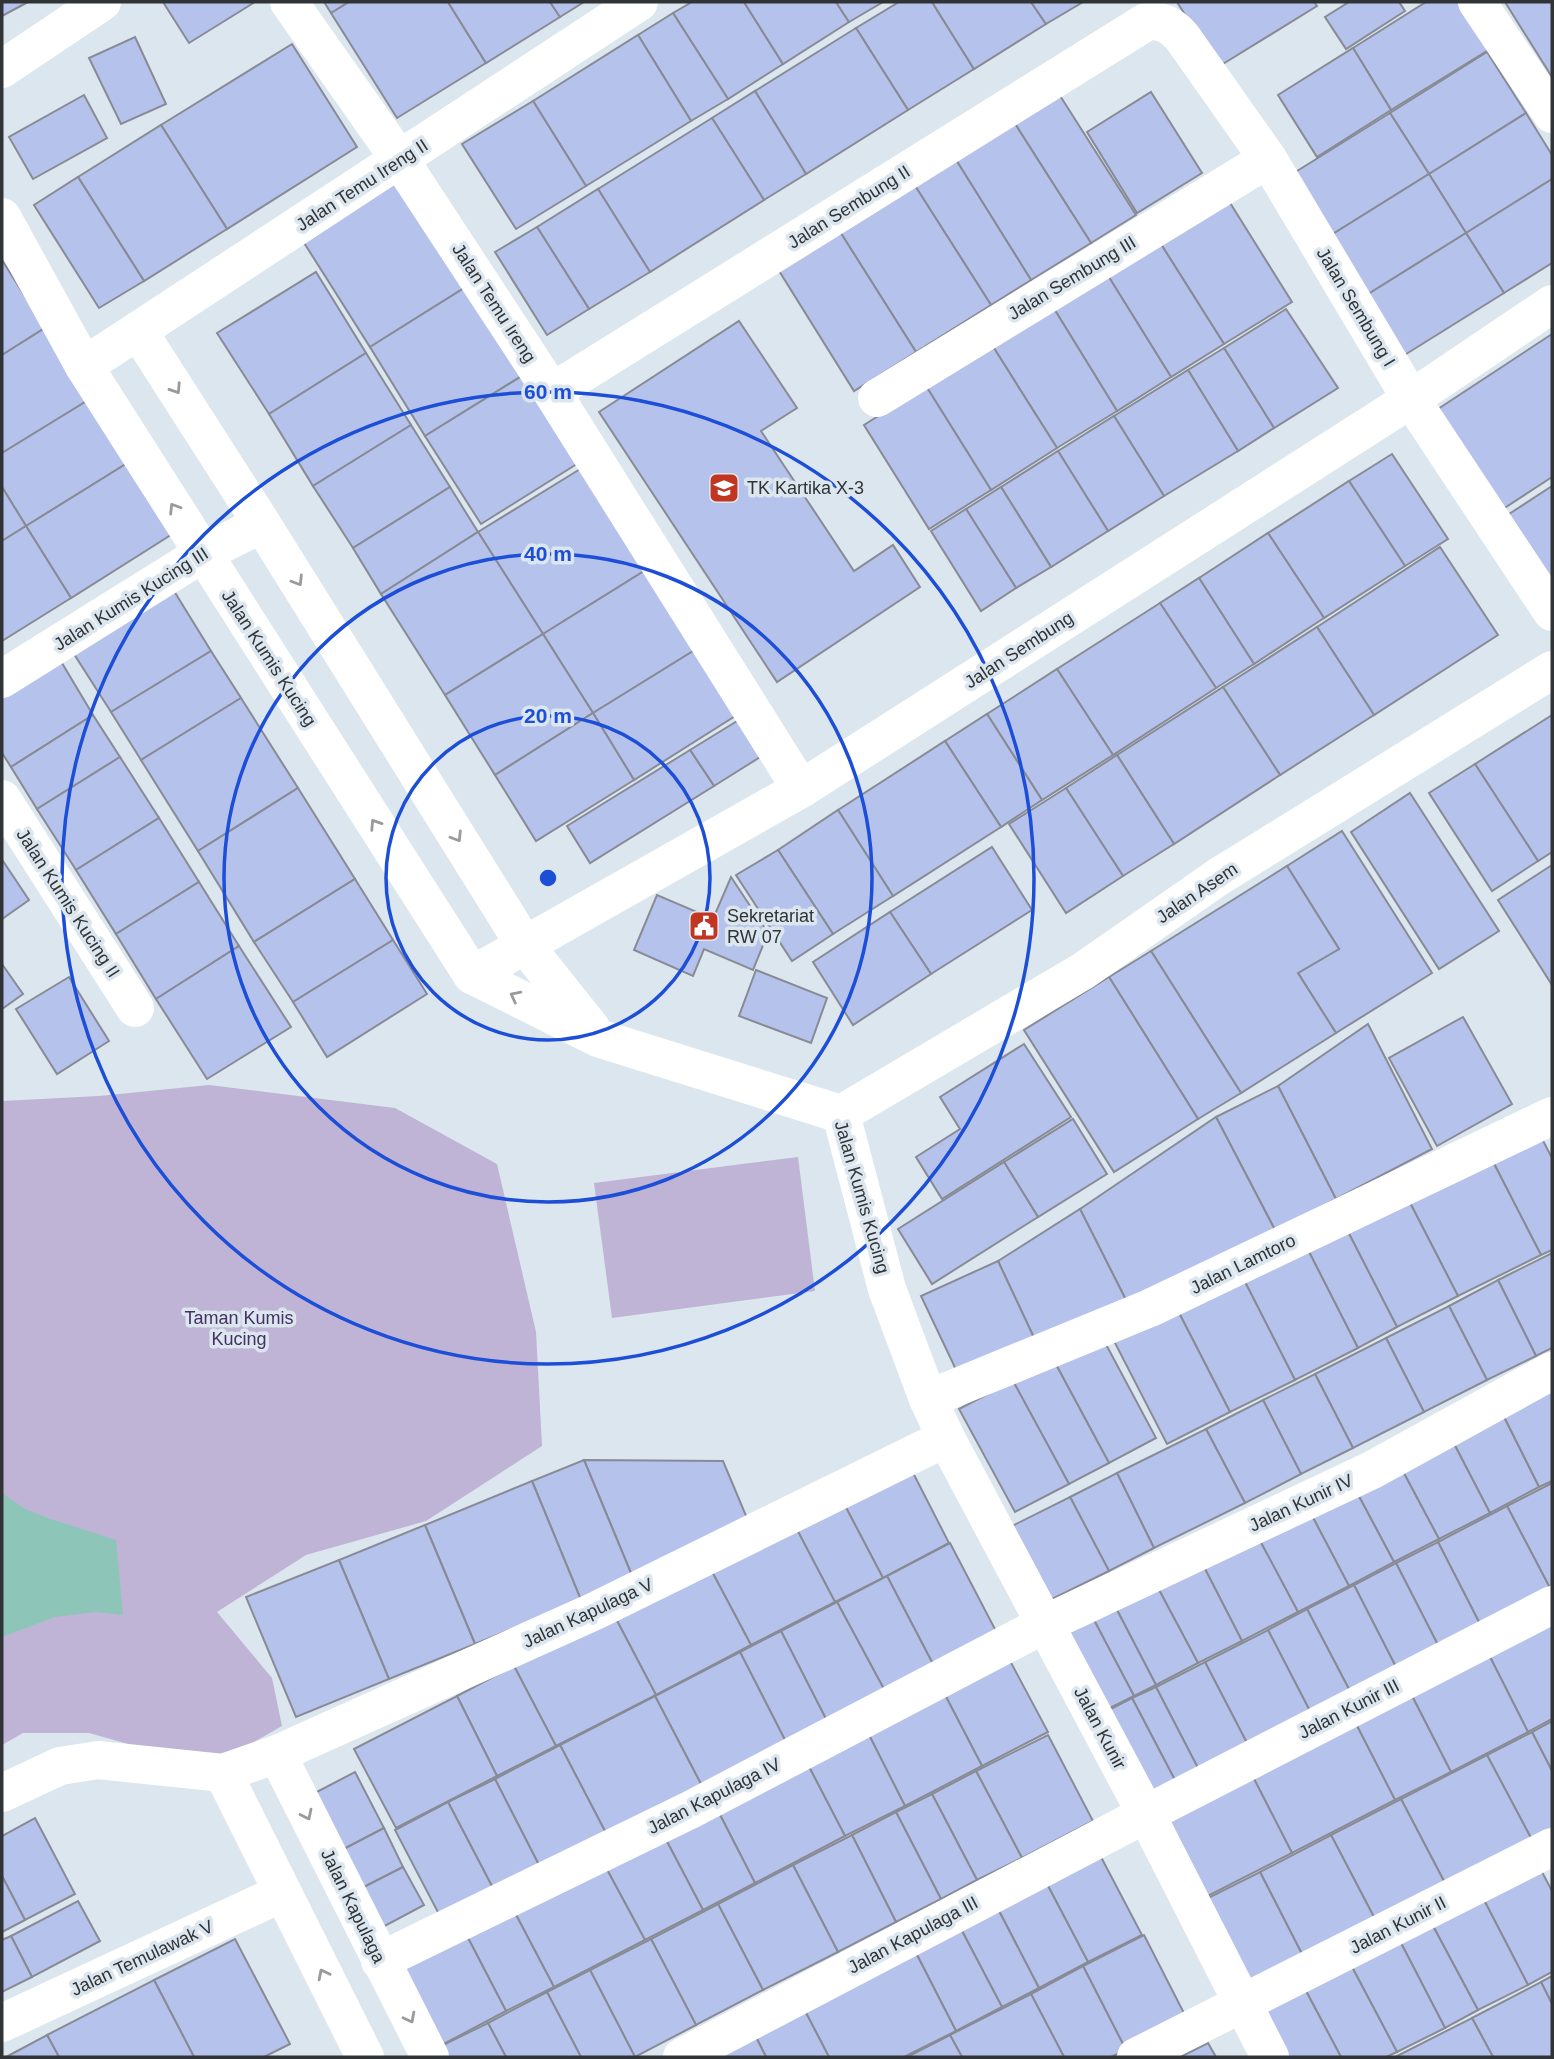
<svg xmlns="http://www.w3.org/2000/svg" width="1554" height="2059" viewBox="0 0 1554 2059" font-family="Helvetica,sans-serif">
<rect width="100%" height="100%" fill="#dce6ee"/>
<g fill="#bfb4d5">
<path d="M209,1085L395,1108L497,1164L536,1332L542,1446L426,1521L306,1555L217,1612L272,1678L282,1726L210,1767L89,1733H23L2,1745V1101L99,1096Z"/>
<path d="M798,1157L815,1291L612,1318L594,1183Z"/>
</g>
<path fill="#8ec5b9" d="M2,1493L25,1509L48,1518L116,1540L123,1615L96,1612L55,1617L2,1637Z"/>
<g fill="#b5c3ec" stroke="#888b95" stroke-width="2">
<path d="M2,2H28L2,16Z"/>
<path d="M163,2H255L189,43Z"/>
<path d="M324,2H349L331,13Z"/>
<path d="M349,2H448L486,63L397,118L331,13Z"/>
<path d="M448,2H550L560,17L486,63Z"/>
<path d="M550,2H584L560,17Z"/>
<path d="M692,2H744L783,64L728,99L673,13Z"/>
<path d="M744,2H836L849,22L783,64Z"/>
<path d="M836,2H883L849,22Z"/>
<path d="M899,2H932L974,69L908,110L856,28Z"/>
<path d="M932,2H1031L1046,24L974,69Z"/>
<path d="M1031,2H1083L1046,24Z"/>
<path d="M1177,2H1314L1317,6L1218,67Z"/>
<path d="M1349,2H1399L1405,11L1346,49L1325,17Z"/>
<path d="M1426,2H1461L1490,49L1391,110L1353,48Z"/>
<path d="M1505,2H1552V77Z"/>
<path d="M673,13L728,99L691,121L638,35Z"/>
<path d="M856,28L908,110L806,174L755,91Z"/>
<path d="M638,35L691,121L586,186L533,101Z"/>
<path d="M135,37L166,104L121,124L89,58Z"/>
<path d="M292,44L357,147L227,229L161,125Z"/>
<path d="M1353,48L1391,110L1317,157L1278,95Z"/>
<path d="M1487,52L1526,113L1429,174L1390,113Z"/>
<path d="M755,91L806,174L764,200L712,118Z"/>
<path d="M1057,91L1136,215L1091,243L1012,119Z"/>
<path d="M1151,92L1202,173L1137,213L1087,132Z"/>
<path d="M84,95L107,138L33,179L9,137Z"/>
<path d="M533,101L586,186L516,229L462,144Z"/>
<path d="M1390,113L1429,174L1320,242L1281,181Z"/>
<path d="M1526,113L1552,155V179L1466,233L1429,174Z"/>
<path d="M712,118L764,200L650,272L598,189Z"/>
<path d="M1012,119L1091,243L1031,280L953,155Z"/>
<path d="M161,125L227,229L144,281L78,177Z"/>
<path d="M953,155L1031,280L991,305L912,181Z"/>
<path d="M1429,174L1466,233L1357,301L1320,242Z"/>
<path d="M400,176L469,285L370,347L301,238Z"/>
<path d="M78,177L144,281L99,308L34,205Z"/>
<path d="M1552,179V263L1504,293L1466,233Z"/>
<path d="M912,181L991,305L916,352L837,227Z"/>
<path d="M598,189L650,272L589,309L537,227Z"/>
<path d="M1227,198L1292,302L1224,344L1159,241Z"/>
<path d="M537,227L589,309L547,335L495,252Z"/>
<path d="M837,227L916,352L854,391L776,266Z"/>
<path d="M1466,233L1504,293L1395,361L1357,301Z"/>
<path d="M1159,241L1224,344L1171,377L1107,274Z"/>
<path d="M2,260L45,328L2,355Z"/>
<path d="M316,272L366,353L269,414L217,333Z"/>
<path d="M1107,274L1171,377L1117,411L1053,307Z"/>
<path d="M469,285L525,374L425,436L370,347Z"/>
<path d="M1053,307L1117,411L1057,448L992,345Z"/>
<path d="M1286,309L1338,388L1274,428L1224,348Z"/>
<path d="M739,321L797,408L761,431L854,571L893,545L920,587L777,682L599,412Z"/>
<path d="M45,328L90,399L2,453V355Z"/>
<path d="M1552,334V477L1503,509L1438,409Z"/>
<path d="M992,345L1057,448L991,490L926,386Z"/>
<path d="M1224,348L1274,428L1238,451L1188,370Z"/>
<path d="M366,353L411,425L313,486L269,414Z"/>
<path d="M1188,370L1238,451L1164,496L1114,416Z"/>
<path d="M525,374L580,462L481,524L425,436Z"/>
<path d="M926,386L991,490L929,529L864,425Z"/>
<path d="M90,399L129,462L26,526L2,487V453Z"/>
<path d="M1114,416L1164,496L1108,531L1058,451Z"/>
<path d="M411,425L450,487L353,548L313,486Z"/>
<path d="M1058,451L1108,531L1051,567L1001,487Z"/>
<path d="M1392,454L1448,539L1405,566L1349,481Z"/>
<path d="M129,462L174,533L71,598L26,526Z"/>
<path d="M585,466L649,568L543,634L478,532Z"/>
<path d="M1349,481L1405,566L1324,618L1268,533Z"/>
<path d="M1552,486V588L1506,516Z"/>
<path d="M2,487L26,526L2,541Z"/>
<path d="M450,487L478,532L381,594L353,548Z"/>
<path d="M1001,487L1051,567L1016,588L966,509Z"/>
<path d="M966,509L1016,588L981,611L931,531Z"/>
<path d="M26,526L71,598L2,641V541Z"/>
<path d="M478,532L543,634L445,695L381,594Z"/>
<path d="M1268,533L1324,618L1254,664L1199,578Z"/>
<path d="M1440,547L1498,635L1374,715L1317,627Z"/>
<path d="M649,568L698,648L593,713L543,634Z"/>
<path d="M1199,578L1254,664L1216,688L1160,603Z"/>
<path d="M174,591L211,651L111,712L74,654Z"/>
<path d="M1160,603L1216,688L1113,755L1057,669Z"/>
<path d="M1317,627L1374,715L1280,775L1223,687Z"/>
<path d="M543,634L593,713L495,775L445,695Z"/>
<path d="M698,648L740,713L634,780L593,713Z"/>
<path d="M211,651L241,698L141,760L111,712Z"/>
<path d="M59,658L93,715L11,767L2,753V694Z"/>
<path d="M1057,669L1113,755L1042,800L987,714Z"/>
<path d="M1223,687L1280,775L1174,844L1117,755Z"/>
<path d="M241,698L298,788L198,851L141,760Z"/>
<path d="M593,713L634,780L536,841L495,775Z"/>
<path d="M987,714L1042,800L1001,827L945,741Z"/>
<path d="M93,715L120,757L37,809L11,767Z"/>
<path d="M1552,715V852L1538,861L1475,764Z"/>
<path d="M742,718L765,754L714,786L690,750Z"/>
<path d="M945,741L1001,827L893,896L838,810Z"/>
<path d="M690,750L714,786L590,863L567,826Z"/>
<path d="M1117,755L1174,844L1123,876L1066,788Z"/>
<path d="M120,757L159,818L76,870L37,809Z"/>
<path d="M1475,764L1538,861L1492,891L1429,793Z"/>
<path d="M298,788L355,879L254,942L198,851Z"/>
<path d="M1066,788L1123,876L1066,913L1009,824Z"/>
<path d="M1410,793L1499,931L1439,969L1351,832Z"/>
<path d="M838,810L893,896L833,934L778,850Z"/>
<path d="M159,818L199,882L116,934L76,870Z"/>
<path d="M1342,831L1432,973L1336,1033L1298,973L1339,949L1287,866Z"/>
<path d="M992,847L1032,910L931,974L890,912Z"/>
<path d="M778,850L833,934L792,961L736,875Z"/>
<path d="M3,861L29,900L2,919V862Z"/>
<path d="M1552,865V985L1498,900Z"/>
<path d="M1287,866L1339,949L1298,973L1336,1033L1241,1093L1151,951Z"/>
<path d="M731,877L768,933L753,970L704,949L693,976L634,950L657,895L713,919Z"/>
<path d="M355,879L393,940L293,1002L254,942Z"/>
<path d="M199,882L239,946L156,999L116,934Z"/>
<path d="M890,912L931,974L853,1025L813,962Z"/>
<path d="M393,940L427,994L327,1057L293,1002Z"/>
<path d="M239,946L291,1027L207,1079L156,999Z"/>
<path d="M1151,951L1241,1093L1198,1119L1109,977Z"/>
<path d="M2,964L23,994L2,1009Z"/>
<path d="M756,970L827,998L811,1043L739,1016Z"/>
<path d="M69,977L109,1041L57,1074L16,1009Z"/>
<path d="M1109,977L1198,1119L1114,1172L1024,1030Z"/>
<path d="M1463,1017L1512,1104L1437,1146L1389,1058Z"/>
<path d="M1368,1024L1432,1149L1336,1199L1278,1086Z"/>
<path d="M1024,1044L1071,1117L942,1199L916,1157L960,1129L940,1097Z"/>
<path d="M1278,1086L1336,1199L1275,1230L1216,1117Z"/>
<path d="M1216,1117L1275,1230L1126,1300L1080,1209Z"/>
<path d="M1073,1119L1107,1174L1038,1217L1004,1162Z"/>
<path d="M1536,1127L1552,1158V1250L1541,1255L1488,1152Z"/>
<path d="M1488,1152L1541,1255L1458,1296L1405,1193Z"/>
<path d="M1004,1162L1038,1217L932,1284L898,1229Z"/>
<path d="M1405,1193L1458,1296L1397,1327L1344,1224Z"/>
<path d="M1080,1209L1126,1300L1036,1342L998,1261Z"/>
<path d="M1344,1224L1397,1327L1358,1348L1305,1244Z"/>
<path d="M1305,1244L1358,1348L1295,1380L1242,1276Z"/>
<path d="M1552,1253V1348L1536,1356L1498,1280Z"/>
<path d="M998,1261L1036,1342L959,1376L921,1296Z"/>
<path d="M1242,1276L1295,1380L1230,1412L1177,1309Z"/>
<path d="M1498,1280L1536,1356L1487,1380L1449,1306Z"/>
<path d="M1449,1306L1487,1380L1424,1412L1386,1338Z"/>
<path d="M1177,1309L1230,1412L1167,1444L1114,1341Z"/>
<path d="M1101,1335L1156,1438L1109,1463L1053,1359Z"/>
<path d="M1386,1338L1424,1412L1353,1448L1315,1374Z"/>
<path d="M1053,1359L1109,1463L1069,1484L1013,1381Z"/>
<path d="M1315,1374L1353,1448L1301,1474L1263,1400Z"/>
<path d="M1013,1381L1069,1484L1015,1512L959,1409Z"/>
<path d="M1552,1385V1481L1539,1487L1501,1411Z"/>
<path d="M1263,1400L1301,1474L1245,1503L1206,1429Z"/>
<path d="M1501,1411L1539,1487L1490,1513L1451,1438Z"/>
<path d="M1206,1429L1245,1503L1154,1548L1117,1473Z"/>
<path d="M1451,1438L1490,1513L1439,1539L1399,1464Z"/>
<path d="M584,1460L723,1461L752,1530L633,1578Z"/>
<path d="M584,1460L633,1578L581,1600L532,1481Z"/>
<path d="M908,1463L949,1543L883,1578L841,1498Z"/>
<path d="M1399,1464L1439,1539L1394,1562L1354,1487Z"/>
<path d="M1117,1473L1154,1548L1109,1571L1070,1497Z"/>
<path d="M532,1481L581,1600L475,1644L425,1525Z"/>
<path d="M1552,1483V1589L1551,1590L1507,1506Z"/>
<path d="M1354,1487L1394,1562L1349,1586L1309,1510Z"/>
<path d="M1070,1497L1109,1571L1044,1603L1006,1529Z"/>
<path d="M841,1498L883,1578L835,1602L793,1522Z"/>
<path d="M1507,1506L1551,1590L1481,1626L1438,1542Z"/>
<path d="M1309,1510L1349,1586L1298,1612L1258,1537Z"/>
<path d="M793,1522L835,1602L751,1645L709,1566Z"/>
<path d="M425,1525L475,1644L389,1679L339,1560Z"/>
<path d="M1258,1537L1298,1612L1242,1641L1203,1565Z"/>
<path d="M1438,1542L1481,1626L1439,1647L1396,1563Z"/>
<path d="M950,1543L997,1633L934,1666L887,1576Z"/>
<path d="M339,1560L389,1679L296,1717L246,1597Z"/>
<path d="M1396,1563L1439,1647L1397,1669L1354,1585Z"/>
<path d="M1203,1565L1242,1641L1198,1663L1158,1588Z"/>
<path d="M709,1566L751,1645L656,1695L614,1615Z"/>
<path d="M887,1576L934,1666L885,1691L837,1602Z"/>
<path d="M1354,1585L1397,1669L1351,1693L1307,1609Z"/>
<path d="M1158,1588L1198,1663L1156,1685L1117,1610Z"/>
<path d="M837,1602L885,1691L827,1721L781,1631Z"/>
<path d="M1307,1609L1351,1693L1311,1713L1268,1630Z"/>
<path d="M1117,1610L1156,1685L1134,1696L1094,1620Z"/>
<path d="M614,1615L656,1695L556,1746L514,1666Z"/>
<path d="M1552,1618V1719L1528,1732L1487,1651Z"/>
<path d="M1094,1620L1134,1696L1100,1713L1059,1638Z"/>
<path d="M1268,1630L1311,1713L1248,1745L1205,1662Z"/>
<path d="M781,1631L827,1721L786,1742L740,1652Z"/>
<path d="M1487,1651L1528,1732L1451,1772L1410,1692Z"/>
<path d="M740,1652L786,1742L702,1786L655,1696Z"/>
<path d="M1008,1657L1048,1732L982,1766L943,1691Z"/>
<path d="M1205,1662L1248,1745L1199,1770L1156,1687Z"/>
<path d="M514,1666L556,1746L497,1776L457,1696Z"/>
<path d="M1156,1687L1199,1770L1176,1782L1132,1698Z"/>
<path d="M943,1691L982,1766L905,1806L866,1729Z"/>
<path d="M1410,1692L1451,1772L1395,1800L1354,1720Z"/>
<path d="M457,1696L497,1776L396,1828L354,1749Z"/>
<path d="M655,1696L702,1786L607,1835L560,1745Z"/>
<path d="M1132,1698L1176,1782L1143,1798L1099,1715Z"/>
<path d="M1354,1720L1395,1800L1292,1853L1251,1773Z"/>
<path d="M1552,1721V1771L1532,1732Z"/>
<path d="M866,1729L905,1806L845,1836L806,1761Z"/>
<path d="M1532,1732L1552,1771V1830L1532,1840L1487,1755Z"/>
<path d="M1048,1735L1093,1821L1022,1858L976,1771Z"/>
<path d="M560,1745L607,1835L541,1869L495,1779Z"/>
<path d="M1487,1755L1532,1840L1446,1885L1401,1799Z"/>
<path d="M806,1761L845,1836L755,1883L716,1807Z"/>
<path d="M976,1771L1022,1858L977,1880L932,1794Z"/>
<path d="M355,1772L384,1828L340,1851L311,1795Z"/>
<path d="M1251,1773L1292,1853L1198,1901L1156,1821Z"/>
<path d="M495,1779L541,1869L495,1892L448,1802Z"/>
<path d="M932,1794L977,1880L941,1899L896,1812Z"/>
<path d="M1401,1799L1446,1885L1376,1921L1331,1835Z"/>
<path d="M448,1802L495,1892L442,1920L395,1830Z"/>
<path d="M716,1807L755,1883L703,1910L663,1834Z"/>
<path d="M896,1812L941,1899L896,1922L852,1835Z"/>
<path d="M35,1818L75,1894L25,1920L2,1876V1836Z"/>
<path d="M384,1828L403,1867L360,1889L340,1851Z"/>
<path d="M663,1834L703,1910L645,1940L604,1864Z"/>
<path d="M852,1835L896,1922L838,1952L793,1865Z"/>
<path d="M1331,1835L1376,1921L1304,1958L1260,1872Z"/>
<path d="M1101,1857L1142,1935L1088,1962L1047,1884Z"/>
<path d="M604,1864L645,1940L554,1987L514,1911Z"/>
<path d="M793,1865L838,1952L763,1990L718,1904Z"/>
<path d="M403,1867L424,1905L381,1928L360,1889Z"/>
<path d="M1541,1870L1552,1891V1972L1528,1985L1484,1900Z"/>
<path d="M1260,1872L1304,1958L1240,1990L1196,1904Z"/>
<path d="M2,1876L25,1920L2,1932Z"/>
<path d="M1047,1884L1088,1962L1039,1988L998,1909Z"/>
<path d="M1484,1900L1528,1985L1478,2010L1433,1926Z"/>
<path d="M78,1901L100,1941L32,1977L11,1936Z"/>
<path d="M718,1904L763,1990L696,2025L651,1939Z"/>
<path d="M998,1909L1039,1988L1002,2007L961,1929Z"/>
<path d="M514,1911L554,1987L506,2011L467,1936Z"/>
<path d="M1433,1926L1478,2010L1445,2028L1401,1943Z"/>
<path d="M961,1929L1002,2007L956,2031L916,1953Z"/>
<path d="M1144,1935L1187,2019L1126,2050L1083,1966Z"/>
<path d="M11,1936L32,1977L2,1992V1940Z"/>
<path d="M467,1936L506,2011L436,2048L396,1972Z"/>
<path d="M235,1939L290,2044L264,2057H194L154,1980Z"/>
<path d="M651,1939L696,2025L635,2057L590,1970Z"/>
<path d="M1401,1943L1445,2028L1397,2052L1352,1967Z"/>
<path d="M916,1953L956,2031L904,2057H829L804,2009Z"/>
<path d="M1083,1966L1126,2050L1111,2057H1064L1031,1994Z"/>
<path d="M1352,1967L1397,2052L1386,2057H1341L1306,1991Z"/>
<path d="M590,1970L635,2057H581L547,1992Z"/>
<path d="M1552,1976V2004L1541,1982Z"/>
<path d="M154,1980L194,2057H59L47,2035Z"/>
<path d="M1541,1982L1552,2004V2057H1493L1472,2018Z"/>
<path d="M1306,1991L1341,2057H1278L1256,2016Z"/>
<path d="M547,1992L581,2057H506L488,2023Z"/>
<path d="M1031,1994L1064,2057H962L950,2035Z"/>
<path d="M804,2009L829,2057H766L755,2035Z"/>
<path d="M1472,2018L1493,2057H1398L1397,2056Z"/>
<path d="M488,2023L506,2057H439L435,2049Z"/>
<path d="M47,2035L59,2057H6Z"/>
<path d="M755,2035L766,2057H712Z"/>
<path d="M950,2035L962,2057H907Z"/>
<path d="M1208,2043L1216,2057H1180Z"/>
</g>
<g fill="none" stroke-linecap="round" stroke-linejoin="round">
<g stroke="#fff" stroke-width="38">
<path d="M289,2L400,160L552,392L801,789"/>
<path d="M1477,2L1552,114"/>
<path d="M2,69L102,2"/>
<path d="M2,217L84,366L472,975L598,1038L841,1114"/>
<path d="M139,332L262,524L524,944L591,1028"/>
<path d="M84,366L639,2"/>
<path d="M552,392L1146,22C1162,19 1172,26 1182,37L1268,159L1411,399L1552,612"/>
<path d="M877,398L1268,159"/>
<path d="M2,679L202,554L262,524"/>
<path d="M2,799L135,1008"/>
<path d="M472,975L801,789L1411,399L1552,304"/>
<path d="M841,1114L887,1289L928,1399L946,1438L1146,1814L1270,2057"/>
<path d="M841,1114L1083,971L1218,877L1552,670"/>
<path d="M928,1399L1150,1308L1552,1116"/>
<path d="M277,1754L430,2057"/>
<path d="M223,1773L365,2057"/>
<path d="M2,1793L60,1766L98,1760L223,1773L277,1754L595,1611L946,1438"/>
<path d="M380,1961L692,1809L1045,1624L1372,1470L1552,1371"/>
<path d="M2,2023L282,1893"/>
<path d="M682,2057L1146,1814L1552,1605"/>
<path d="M1136,2057L1552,1847"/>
</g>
</g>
<defs><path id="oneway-chevron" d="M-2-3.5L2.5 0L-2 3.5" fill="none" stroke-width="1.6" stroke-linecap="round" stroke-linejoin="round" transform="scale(1.75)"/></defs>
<g stroke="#989a9b">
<use href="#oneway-chevron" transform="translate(176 389) rotate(57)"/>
<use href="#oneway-chevron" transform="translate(174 508) rotate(-122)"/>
<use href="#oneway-chevron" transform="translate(298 581) rotate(58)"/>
<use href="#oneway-chevron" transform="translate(375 824) rotate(-123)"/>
<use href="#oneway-chevron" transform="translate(457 837) rotate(58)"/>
<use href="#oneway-chevron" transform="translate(515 996) rotate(-153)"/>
<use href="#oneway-chevron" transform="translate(307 1815) rotate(64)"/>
<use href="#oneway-chevron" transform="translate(323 1974) rotate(-117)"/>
<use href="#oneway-chevron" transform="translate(410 2018) rotate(63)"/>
</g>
<g fill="none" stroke="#1d4ed8" stroke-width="3.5">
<circle cx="548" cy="878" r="162"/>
<circle cx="548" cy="878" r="324"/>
<circle cx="548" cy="878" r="486"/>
</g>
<defs>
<g id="school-square" transform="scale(1.575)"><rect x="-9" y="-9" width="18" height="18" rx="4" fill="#c23621" stroke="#dce6ee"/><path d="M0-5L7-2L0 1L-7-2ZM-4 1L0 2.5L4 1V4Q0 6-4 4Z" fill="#fff"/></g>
<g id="civic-square" transform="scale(1.575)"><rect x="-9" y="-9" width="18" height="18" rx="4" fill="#c23621" stroke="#dce6ee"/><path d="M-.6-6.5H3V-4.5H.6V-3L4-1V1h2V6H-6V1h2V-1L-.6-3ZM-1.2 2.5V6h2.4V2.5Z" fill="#fff"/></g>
</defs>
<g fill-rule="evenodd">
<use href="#school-square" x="724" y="488"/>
<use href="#civic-square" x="704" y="926"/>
</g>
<g text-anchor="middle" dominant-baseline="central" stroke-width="7" stroke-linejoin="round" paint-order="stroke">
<g font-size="18" fill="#303437" stroke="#dce6ee">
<text transform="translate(362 185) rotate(-33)">Jalan Temu Ireng II</text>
<text transform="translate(849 207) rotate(-32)">Jalan Sembung II</text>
<text transform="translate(1072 278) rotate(-31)">Jalan Sembung III</text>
<text transform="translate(494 303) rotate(57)">Jalan Temu Ireng</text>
<text transform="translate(1356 307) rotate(59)">Jalan Sembung I</text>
<text transform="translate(131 599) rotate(-32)">Jalan Kumis Kucing III</text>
<text transform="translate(1019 650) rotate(-33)">Jalan Sembung</text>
<text transform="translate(269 658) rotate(57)">Jalan Kumis Kucing</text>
<text transform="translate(1197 893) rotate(-34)">Jalan Asem</text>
<text transform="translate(68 903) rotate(57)">Jalan Kumis Kucing II</text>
<text transform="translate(862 1197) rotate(74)">Jalan Kumis Kucing</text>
<text transform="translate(1243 1264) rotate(-26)">Jalan Lamtoro</text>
<text transform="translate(1301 1503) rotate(-25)">Jalan Kunir IV</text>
<text transform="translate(588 1613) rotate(-25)">Jalan Kapulaga V</text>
<text transform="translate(1349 1709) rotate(-27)">Jalan Kunir III</text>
<text transform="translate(1100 1728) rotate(62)">Jalan Kunir</text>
<text transform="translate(714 1796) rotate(-27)">Jalan Kapulaga IV</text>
<text transform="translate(353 1906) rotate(64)">Jalan Kapulaga</text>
<text transform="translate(1398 1925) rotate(-27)">Jalan Kunir II</text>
<text transform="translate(913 1935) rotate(-28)">Jalan Kapulaga III</text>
<text transform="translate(142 1958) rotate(-25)">Jalan Temulawak V</text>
</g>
<g font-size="18" fill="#303437" stroke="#dce6ee" text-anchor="start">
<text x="747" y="488">TK Kartika X-3</text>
<text x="727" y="916">Sekretariat<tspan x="727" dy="21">RW 07</tspan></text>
</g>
<g font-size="18" fill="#452f64" stroke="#dce6ee">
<text x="239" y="1318">Taman Kumis<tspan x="239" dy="21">Kucing</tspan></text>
</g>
</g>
<circle cx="548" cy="878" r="10" fill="#1d4ed8" stroke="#dce6ee" stroke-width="3.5"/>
<g font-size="21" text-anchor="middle" font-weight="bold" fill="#1d4ed8" stroke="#dce6ee" stroke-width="7" stroke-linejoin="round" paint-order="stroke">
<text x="548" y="399">60 m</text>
<text x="548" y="561">40 m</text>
<text x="548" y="723">20 m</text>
</g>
<rect width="1554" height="2059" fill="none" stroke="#303437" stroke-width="7"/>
</svg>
